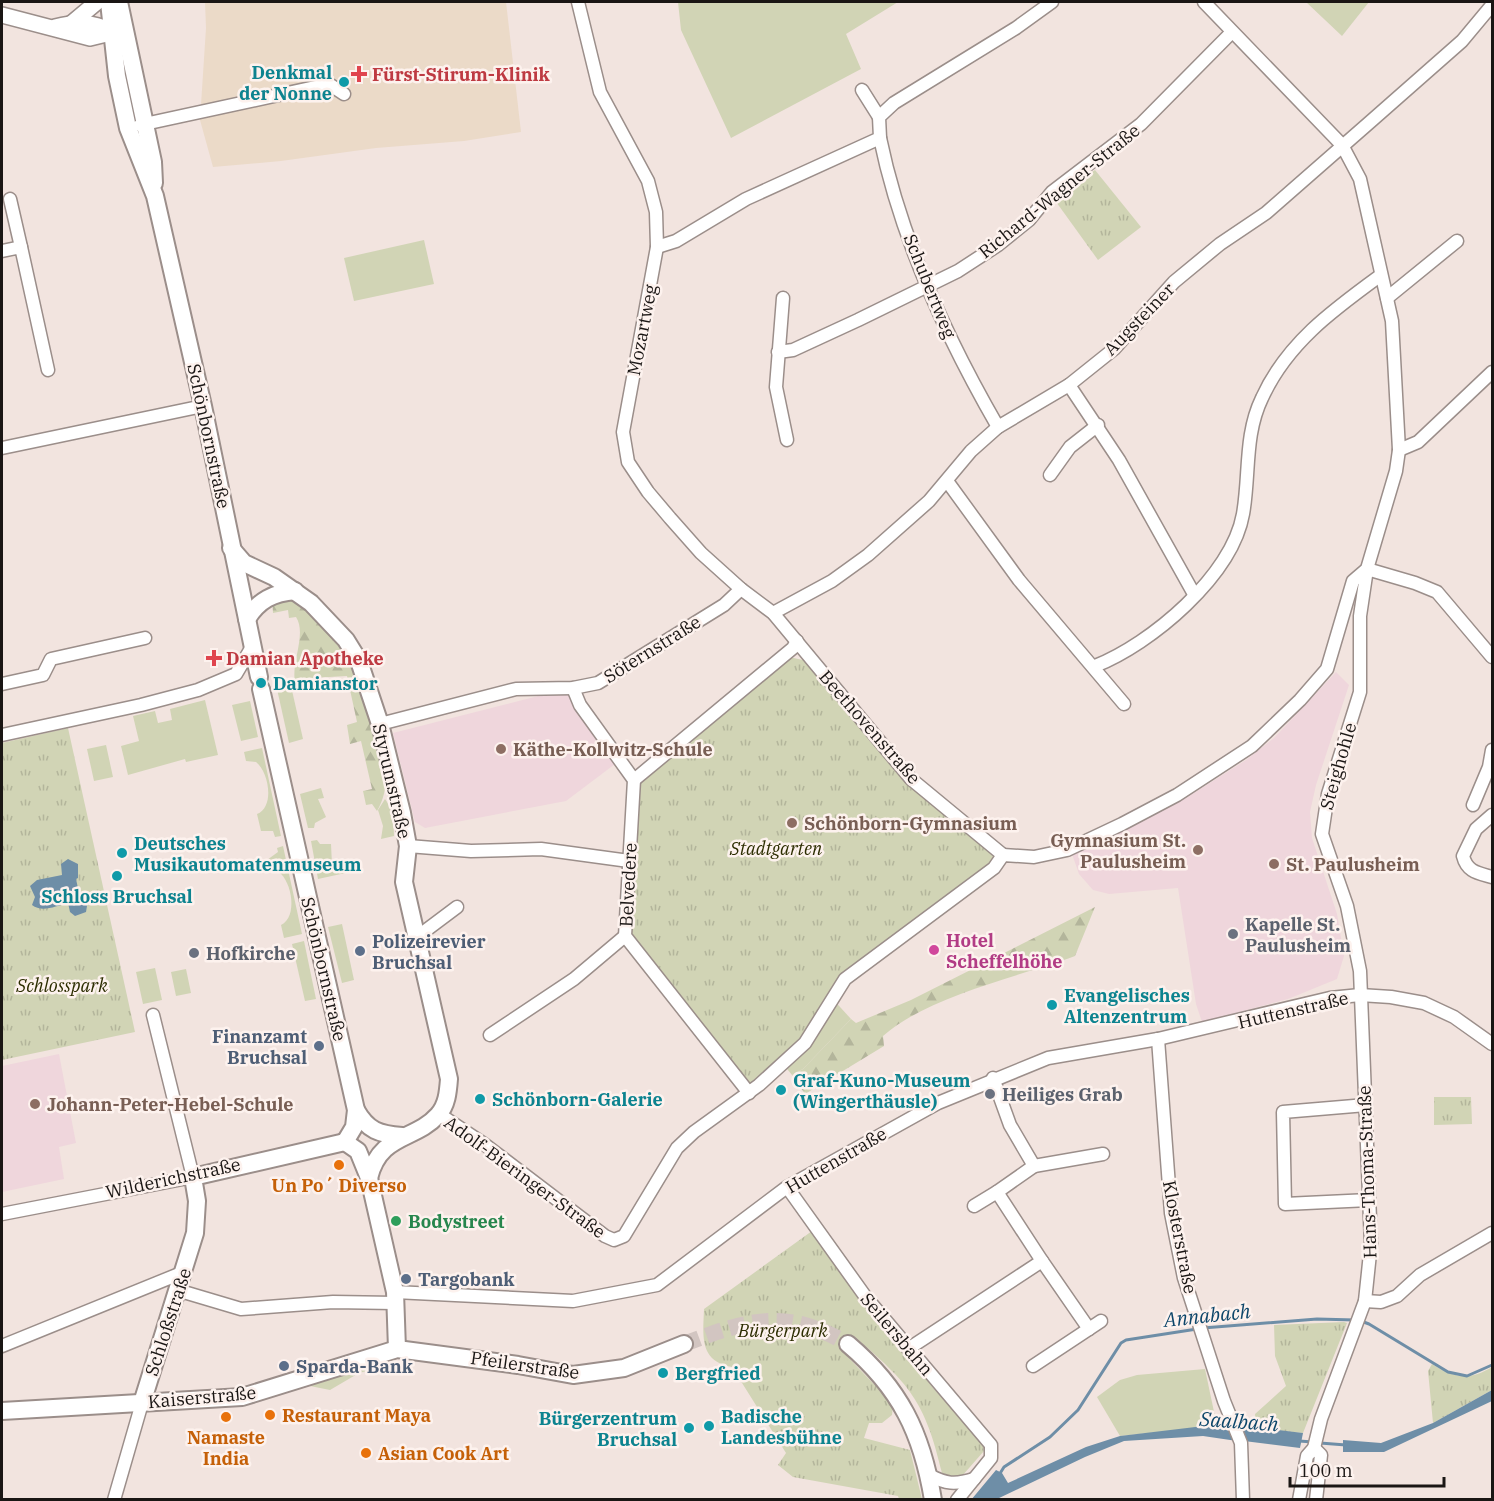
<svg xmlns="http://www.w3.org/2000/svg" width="1494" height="1501" viewBox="0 0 1494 1501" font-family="'IBM Plex Serif',serif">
<defs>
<pattern id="forest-firs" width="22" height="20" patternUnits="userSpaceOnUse" patternTransform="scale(1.5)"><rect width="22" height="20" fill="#d1d4b5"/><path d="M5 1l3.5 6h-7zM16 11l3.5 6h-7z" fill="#b3b59b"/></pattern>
<pattern id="park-tufts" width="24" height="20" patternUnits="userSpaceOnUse" patternTransform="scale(1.5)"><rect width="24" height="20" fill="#d1d4b5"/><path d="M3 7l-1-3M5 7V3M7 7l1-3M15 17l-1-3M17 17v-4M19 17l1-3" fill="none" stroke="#b3b59b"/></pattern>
</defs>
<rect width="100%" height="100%" fill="#f2e4df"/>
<g fill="#efd6dc">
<path d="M1336,672L1349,685L1316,785L1310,812L1312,838L1337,914L1344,956L1337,979L1288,999L1202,1022L1196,1004L1178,888L1109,894L1093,890L1079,874L1072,854L1186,798L1246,760L1274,738Z"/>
<path d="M568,693L615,764L566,801L425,828L415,822L393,733L542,695Z"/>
<path d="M59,1054L76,1143L59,1147L64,1179L2,1192V1066Z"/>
</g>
<path fill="#ebdac8" d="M205,2H506L521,132L464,141L376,148L281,161L213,167L200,120L206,28Z"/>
<g fill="#d1d4b5">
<path d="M678,2H898L846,34L861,69L731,138L681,30Z"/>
<path d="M1306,2H1369L1342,36Z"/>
<path d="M424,240L434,284L354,301L344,258Z"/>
<path d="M291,686L303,739L289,743L277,689Z"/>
<path d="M205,700L218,755L186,762L185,759L128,775L121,746L139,741L133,716L155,711L158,723L172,720L170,709Z"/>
<path d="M250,701L258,737L241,741L232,705Z"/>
<path d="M106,745L113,777L94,781L87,749Z"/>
<path d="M262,748L281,836L275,837L273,831H261L257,814C275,807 269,772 256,762L246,761L244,752Z"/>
<path d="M321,788L324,798L318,799L326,817L315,823L314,828H308L300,794Z"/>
<path d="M385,799L393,811L394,836L381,839L383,826L378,810Z"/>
<path d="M317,840L320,844H331L332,865L348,862L350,872L318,879L311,841Z"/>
<path d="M283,846L302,934L284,938L281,925C298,917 292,882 279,872L269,871L267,860L278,852L277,848Z"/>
<path d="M342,924L354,980L342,983L328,927Z"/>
<path d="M304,941L316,999L305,1001L292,944Z"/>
<path d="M155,968L162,1000L143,1004L136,972Z"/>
<path d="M186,969L191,993L176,996L171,972Z"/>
<path d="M830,996L851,1019L803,1069L792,1075L783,1064Z"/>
<path d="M391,1358L385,1366L359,1373L330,1390L310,1386L349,1367Z"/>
<path d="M1205,1369L1217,1426L1120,1436L1097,1397L1120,1380L1137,1375Z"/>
</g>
<g fill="url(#forest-firs)">
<path d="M272,595L294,597L298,605L311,603C315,626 336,636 348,655C361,677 365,702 372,726L380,724C383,753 393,785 377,811L372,804L366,805L363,791L372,789L361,741L350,744L347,725L357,722L347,676L311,678L295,682C291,662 307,634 296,617L289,618L288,610L273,613Z"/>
<path d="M1095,907L1075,956C1018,977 928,996 883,1036L884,1046L805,1094L792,1075L803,1069L851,1019L856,1023L911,1000Z"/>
</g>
<g fill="url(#park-tufts)">
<path d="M1095,170L1141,227L1098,260L1054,199Z"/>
<path d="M789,657L803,660L852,711L910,781L996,858L990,868L840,980L803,1044L750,1088L629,936L630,779Z"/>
<path d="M68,728L135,1032L2,1060V743Z"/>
<path d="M1434,1097H1471L1472,1124L1434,1125Z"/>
<path d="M812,1231L934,1389L983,1442L984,1451L962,1476L952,1477L942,1473C925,1400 909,1384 854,1336L843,1352L893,1404L892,1415L882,1423H869L864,1438L910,1450L922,1499H899L898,1496L793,1477L778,1465L786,1453L732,1367C699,1361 703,1337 704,1309Z"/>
<path d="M1344,1322L1347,1323L1303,1433L1256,1428L1255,1414L1286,1386L1275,1356L1274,1325Z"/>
<path d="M1432,1364C1454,1378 1469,1381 1492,1367V1390L1433,1423L1428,1371Z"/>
</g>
<g fill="#6e8ea7">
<path d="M68,859L78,864V878L76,879L79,893H82L87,906L86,912L75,916L70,912L68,903C56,906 42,913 32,905L35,897L30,886L37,880L62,875L61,864Z"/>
<path d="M1492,1390V1401L1384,1452H1343V1440L1381,1443L1433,1423Z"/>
<path d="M1229,1423L1237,1441L1203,1436L1124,1441L1085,1457L997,1499L971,1500L996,1470L1002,1473L1008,1483L1086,1447L1120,1436Z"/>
<path d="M1238,1425L1303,1433L1300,1448L1244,1441Z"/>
</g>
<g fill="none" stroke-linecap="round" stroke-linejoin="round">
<g stroke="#6e8ea7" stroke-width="3">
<path d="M1361,1321L1369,1324L1448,1372L1467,1376L1492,1365"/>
<path d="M1203,1328L1317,1319L1355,1320"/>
<path d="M1299,1441L1313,1442"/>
<path d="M1320,1443L1346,1445"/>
<path d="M999,1475L1004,1467L1050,1437L1078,1410L1121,1343L1126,1340L1197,1329"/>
</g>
<path stroke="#d2c5c1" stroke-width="16" stroke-dasharray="16 8" stroke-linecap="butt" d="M684,1344C748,1320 785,1307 848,1344"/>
<g stroke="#9b8e8a" stroke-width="15">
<g id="minor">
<path d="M578,2L600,92L648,181L656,212L657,247L623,432L628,462L648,492L670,518L701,553L741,589L773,613L911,779L1003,855"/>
<path d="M862,90L879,117"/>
<path d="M140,125L329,84L344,94"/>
<path d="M880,138C901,240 946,337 998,427"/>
<path d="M10,199L21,247"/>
<path d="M657,247L676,241L746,199L880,138L879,117L894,103L1016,28L1052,2"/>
<path d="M2,251L21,247L48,370"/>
<path d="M783,298L776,387L787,440"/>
<path d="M1387,298L1457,241"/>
<path d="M778,352L793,350L858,320L958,271L998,245L1029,220L1052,192L1141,124L1232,32"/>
<path d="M1069,385L1119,460L1194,594"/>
<path d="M2,448L203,406"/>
<path d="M1399,450L1418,442L1492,372"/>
<path d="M1050,475L1070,447L1098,425"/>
<path d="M947,481L1019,580L1124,704"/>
<path d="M773,613L832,581L868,555L929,501L971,451L998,427L1069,385L1114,349L1174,282L1220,244L1266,213L1370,122L1462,41L1492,5"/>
<path d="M1095,666C1151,644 1232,576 1243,514C1250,475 1244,435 1262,398C1287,343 1333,310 1381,275"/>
<path d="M2,684L43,675L51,659L145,638"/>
<path d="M573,688L580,705L634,780L625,936L749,1093"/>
<path d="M380,724L516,689L573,688L598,683L724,605L741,589"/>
<path d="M2,735L141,705L198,690L236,674L253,645"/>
<path d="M634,780L793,648L797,641"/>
<path d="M1473,805L1489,767L1492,750"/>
<path d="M1492,815L1476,829L1463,856C1467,872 1478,873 1492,877"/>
<path d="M408,846L471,851L541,849L629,861"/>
<path d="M417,933L425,931L457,907"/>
<path d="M490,1035L574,979L625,936"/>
<path d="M1158,1039L1171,1213L1184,1278L1224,1401L1241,1443L1243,1500"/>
<path d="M1366,1105L1283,1112L1285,1204L1369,1200"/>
<path d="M439,1114L484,1144L605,1236L614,1240L624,1236L677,1148L694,1132L759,1085L805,1043L845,979L994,868L1003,855L1034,857L1067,850L1122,824L1177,795L1252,746L1300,700L1327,669L1353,581L1367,569L1396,471L1399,450L1392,321L1360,179L1342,145L1204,2"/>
<path d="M1034,1166L1103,1154"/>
<path d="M787,1187L865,1296L991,1445V1458L957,1500"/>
<path d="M974,1206L997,1192"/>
<path d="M2,1214L193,1177L153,1015"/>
<path d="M1042,1261L1089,1329"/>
<path d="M177,1290L241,1309L333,1302L395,1303"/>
<path d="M395,1292L573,1301L657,1285L787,1187L938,1103L1048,1058L1158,1039L1330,998L1360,995L1391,997L1424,1003L1454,1017L1492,1044"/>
<path d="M1365,1301L1381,1302L1397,1296L1420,1275L1492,1233"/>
<path d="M2,1346L184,1272"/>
<path d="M908,1349L1042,1261L997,1192L1034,1166L1010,1125L993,1078"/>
<path d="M1033,1366L1101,1321"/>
<path d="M1314,1448L1321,1455L1316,1500"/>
<path d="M929,1475C946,1484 955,1485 974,1479"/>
<path d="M114,1500L142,1403"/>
<path d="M1299,1500L1307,1456L1314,1448L1321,1419L1365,1301L1371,1244L1360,971L1347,906L1322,834L1328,794L1360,692V616L1367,569L1415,583L1437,592L1492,657"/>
</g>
</g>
<g stroke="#9b8e8a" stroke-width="18">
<g id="tertiary">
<path d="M2,15L90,38L123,30"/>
<path d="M72,23L97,2"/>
<path d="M55,27C75,22 92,21 111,31"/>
</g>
</g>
<g stroke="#9b8e8a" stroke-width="20">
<g id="secondary">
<path d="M109,2L117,76L128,128L155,196L203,406L259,677"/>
<path d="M119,2L153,162L154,183"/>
<path d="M231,548L244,563L274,577L311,603L346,640L359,661L380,724L402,813L408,846L404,882L449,1079C448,1092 447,1105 438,1115C415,1141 380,1133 369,1178"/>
<path d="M247,619C259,600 273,593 295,591"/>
<path d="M261,689L356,1110L354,1127L345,1142"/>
<path d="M356,1110C368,1131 379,1134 402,1136"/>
<path d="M345,1142L358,1151L369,1178L395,1292L397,1349"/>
<path d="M848,1344C900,1388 922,1433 933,1500"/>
<path d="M142,1403L195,1233L197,1201L193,1177L345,1142"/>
<path d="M2,1411L242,1397L397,1349L518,1365L573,1375L624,1368L684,1344"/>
</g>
</g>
<use href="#minor" stroke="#fff" stroke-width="12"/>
<use href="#tertiary" stroke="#fff" stroke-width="15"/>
<use href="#secondary" stroke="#fff" stroke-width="16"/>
</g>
<g fill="#e0444e" stroke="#fdf2ee" stroke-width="2">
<path d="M356 65h6v6h6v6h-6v6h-6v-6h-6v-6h6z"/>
<path d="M211 649h6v6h6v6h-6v6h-6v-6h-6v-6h6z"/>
</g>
<g fill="#0f9aa8" stroke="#fdf2ee" stroke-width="2">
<circle cx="344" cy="82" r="6"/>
<circle cx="261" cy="683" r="6"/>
<circle cx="122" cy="853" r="6"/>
<circle cx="117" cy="876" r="6"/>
<circle cx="1052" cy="1005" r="6"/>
<circle cx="781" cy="1090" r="6"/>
<circle cx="480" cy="1099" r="6"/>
<circle cx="663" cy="1373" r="6"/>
<circle cx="709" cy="1426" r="6"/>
<circle cx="689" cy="1428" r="6"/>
</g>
<g fill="#8d6e63" stroke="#fdf2ee" stroke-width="2">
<circle cx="501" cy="749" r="6"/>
<circle cx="792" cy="823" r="6"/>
<circle cx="1198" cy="850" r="6"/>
<circle cx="1274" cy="864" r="6"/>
<circle cx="35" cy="1104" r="6"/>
</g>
<g fill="#6b7280" stroke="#fdf2ee" stroke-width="2">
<circle cx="1233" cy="934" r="6"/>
<circle cx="194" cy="953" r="6"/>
<circle cx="990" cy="1094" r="6"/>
</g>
<circle fill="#d1479c" stroke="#fdf2ee" stroke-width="2" cx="934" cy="950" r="6"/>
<g fill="#5c6f8a" stroke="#fdf2ee" stroke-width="2">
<circle cx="360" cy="951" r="6"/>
<circle cx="319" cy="1046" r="6"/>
<circle cx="406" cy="1279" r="6"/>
<circle cx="284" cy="1366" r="6"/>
</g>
<g fill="#e8710a" stroke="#fdf2ee" stroke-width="2">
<circle cx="339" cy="1165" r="6"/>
<circle cx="270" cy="1415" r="6"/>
<circle cx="226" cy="1417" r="6"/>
<circle cx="366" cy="1453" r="6"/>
</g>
<circle fill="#2e9e5b" stroke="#fdf2ee" stroke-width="2" cx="396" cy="1221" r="6"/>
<g text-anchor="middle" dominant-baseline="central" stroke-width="5" stroke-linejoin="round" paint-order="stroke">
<g font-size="18" font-weight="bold" fill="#0d838f" stroke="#fdf2ee" text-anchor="start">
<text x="332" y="72" text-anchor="end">Denkmal<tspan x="332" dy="21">der Nonne</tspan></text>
<text x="273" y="683">Damianstor</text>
<text x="134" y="843">Deutsches<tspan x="134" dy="21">Musikautomatenmuseum</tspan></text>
<text x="117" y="896" text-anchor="middle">Schloss Bruchsal</text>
<text x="1064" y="995">Evangelisches<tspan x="1064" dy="21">Altenzentrum</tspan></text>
<text x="793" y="1080">Graf-Kuno-Museum<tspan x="793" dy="21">(Wingerthäusle)</tspan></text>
<text x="492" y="1099">Schönborn-Galerie</text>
<text x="675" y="1373">Bergfried</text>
<text x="721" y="1416">Badische<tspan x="721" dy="21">Landesbühne</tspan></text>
<text x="677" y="1418" text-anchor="end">Bürgerzentrum<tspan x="677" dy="21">Bruchsal</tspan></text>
</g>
<g font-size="18" font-weight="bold" fill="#be3a42" stroke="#fdf2ee" text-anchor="start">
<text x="372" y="74">Fürst-Stirum-Klinik</text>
<text x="226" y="658">Damian Apotheke</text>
</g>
<g font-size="18" fill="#1a1614" stroke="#fdf2ee">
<text transform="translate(1059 191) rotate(-39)">Richard-Wagner-Straße</text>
<text transform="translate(930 286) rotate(68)">Schubertweg</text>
<text transform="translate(1139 319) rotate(-46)">Augsteiner</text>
<text transform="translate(642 330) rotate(-79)">Mozartweg</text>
<text transform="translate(209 436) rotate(78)">Schönbornstraße</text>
<text transform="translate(652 649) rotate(-32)">Söternstraße</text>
<text transform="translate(870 727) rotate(49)">Beethovenstraße</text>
<text transform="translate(1338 766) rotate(-74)">Steighohle</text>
<text transform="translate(392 781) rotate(77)">Styrumstraße</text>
<text transform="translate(628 885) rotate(-87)">Belvedere</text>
<text transform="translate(324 969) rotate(77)">Schönbornstraße</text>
<text transform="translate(1293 1010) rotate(-13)">Huttenstraße</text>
<text transform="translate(836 1160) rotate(-30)">Huttenstraße</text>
<text transform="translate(1367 1172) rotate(-92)">Hans-Thoma-Straße</text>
<text transform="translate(525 1177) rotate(36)">Adolf-Bieringer-Straße</text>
<text transform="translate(173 1178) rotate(-12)">Wilderichstraße</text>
<text transform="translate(1180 1237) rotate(79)">Klosterstraße</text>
<text transform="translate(168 1322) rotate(-72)">Schloßstraße</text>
<text transform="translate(897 1334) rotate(50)">Seilersbahn</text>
<text transform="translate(525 1365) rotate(8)">Pfeilerstraße</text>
<text transform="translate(202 1397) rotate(-5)">Kaiserstraße</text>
</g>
<g font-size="18" font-weight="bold" fill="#785e54" stroke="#fdf2ee" text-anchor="start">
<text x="513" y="749">Käthe-Kollwitz-Schule</text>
<text x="804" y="823">Schönborn-Gymnasium</text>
<text x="1186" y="840" text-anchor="end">Gymnasium St.<tspan x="1186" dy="21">Paulusheim</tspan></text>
<text x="1286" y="864">St. Paulusheim</text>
<text x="47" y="1104">Johann-Peter-Hebel-Schule</text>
</g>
<g font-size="18" font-style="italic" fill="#2c2d00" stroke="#fdf2ee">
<text x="776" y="848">Stadtgarten</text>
<text x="62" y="985">Schlosspark</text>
<text x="783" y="1330">Bürgerpark</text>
</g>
<g font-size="18" font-weight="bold" fill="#5b616d" stroke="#fdf2ee" text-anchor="start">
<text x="1245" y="924">Kapelle St.<tspan x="1245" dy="21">Paulusheim</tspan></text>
<text x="206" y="953">Hofkirche</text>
<text x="1002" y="1094">Heiliges Grab</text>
</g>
<g font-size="18" font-weight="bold" fill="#b23c85" stroke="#fdf2ee" text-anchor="start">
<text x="946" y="940">Hotel<tspan x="946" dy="21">Scheffelhöhe</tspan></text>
</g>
<g font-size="18" font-weight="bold" fill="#4e5e75" stroke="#fdf2ee" text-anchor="start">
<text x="372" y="941">Polizeirevier<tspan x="372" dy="21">Bruchsal</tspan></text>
<text x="307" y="1036" text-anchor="end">Finanzamt<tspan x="307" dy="21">Bruchsal</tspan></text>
<text x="418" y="1279">Targobank</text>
<text x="296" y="1366">Sparda-Bank</text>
</g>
<g font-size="18" font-weight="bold" fill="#c56008" stroke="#fdf2ee">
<text x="339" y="1185">Un Po´ Diverso</text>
<text x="282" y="1415" text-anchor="start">Restaurant Maya</text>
<text x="226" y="1437">Namaste<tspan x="226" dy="21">India</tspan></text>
<text x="378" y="1453" text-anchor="start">Asian Cook Art</text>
</g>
<g font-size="18" font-weight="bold" fill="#27864d" stroke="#fdf2ee" text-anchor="start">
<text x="408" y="1221">Bodystreet</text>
</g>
<g font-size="20" font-style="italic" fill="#0d466a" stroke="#fdf2ee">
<text transform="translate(1207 1315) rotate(-6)">Annabach</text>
<text transform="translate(1239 1421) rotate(4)">Saalbach</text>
</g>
</g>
<rect width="1494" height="1501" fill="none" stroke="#1a1614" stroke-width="6"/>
<path d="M1290 1477v9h154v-9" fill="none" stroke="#1a1614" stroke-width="3"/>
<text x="1299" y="1477" font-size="18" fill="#1a1614" stroke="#fdf2ee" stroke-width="4.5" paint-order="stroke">100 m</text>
</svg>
